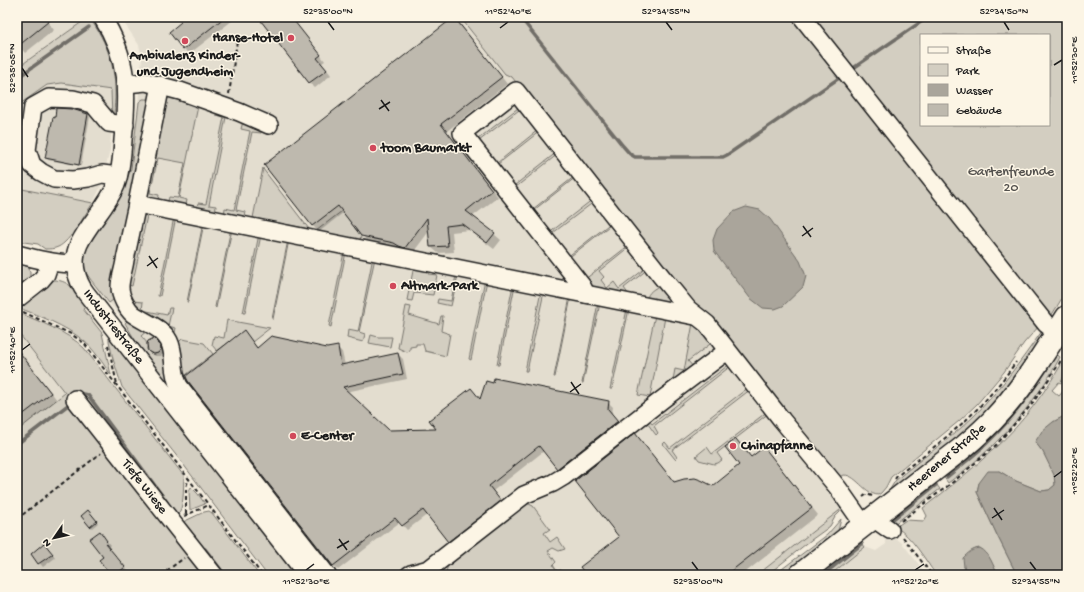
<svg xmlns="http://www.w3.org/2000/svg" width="1084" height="592" viewBox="0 0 1084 592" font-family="'Gochi Hand',sans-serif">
<rect width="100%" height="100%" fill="#f3ecdd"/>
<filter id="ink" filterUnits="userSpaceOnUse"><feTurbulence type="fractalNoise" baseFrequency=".025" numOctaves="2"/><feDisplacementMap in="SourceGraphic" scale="8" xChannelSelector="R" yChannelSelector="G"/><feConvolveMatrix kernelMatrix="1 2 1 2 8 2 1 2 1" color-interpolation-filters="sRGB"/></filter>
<g filter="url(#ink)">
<g fill="#e3ddcf">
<path d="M17,17H89L17,68Z"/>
<path d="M120,17H473L827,486L835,497L840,510L757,575H561L517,517L461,554L449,565L446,573L448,575H319L84,270L124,186L131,169L134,150L142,59L139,45Z"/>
<path d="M62,83L111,90L112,118L110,150L101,186L93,203L17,188V106L47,85Z"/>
<path d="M17,331L65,393L17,431Z"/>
<path d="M891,534L895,537L902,543L927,575H830L865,547L876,551L886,544V538Z"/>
</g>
<g fill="#d3cec1" stroke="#78756e" fill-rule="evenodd">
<path d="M89,17C108,44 116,67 115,99C114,105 115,112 113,118H112L111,90L62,83L47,85L17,106V68Z"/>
<path d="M460,17H792L813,45L819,49L1040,325L1024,343L1004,372L977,404L959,421L891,477L886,487L881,493L878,495C863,494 853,468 839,477L669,277L512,77L505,74Z"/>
<path d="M812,17H1067V290L1053,313L1048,317ZM921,35H1049V125H921Z"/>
<path d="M167,91L198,106L179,198L187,200L185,209L167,205L169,197L178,198L185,163L158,158L150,193L159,195L158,201L149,200L147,196Z"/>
<path d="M143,99H148L151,101L117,297L109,303C104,296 86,275 84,269C81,260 84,251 88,243L124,186L131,169L139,102Z"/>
<path d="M518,108L519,110L479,141L478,139Z"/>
<path d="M216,109L234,119L226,117L209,205L216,206L215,215L196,211L198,203L206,204L224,117L216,115Z"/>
<path d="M243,121L261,128V133L252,132L236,210L245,212L243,220L224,216L225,208L234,210L250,131L241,129Z"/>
<path d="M539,129L540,131L498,164L497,163Z"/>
<path d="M557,152L558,154L516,187L515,185Z"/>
<path d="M263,168V169L309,229L253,218Z"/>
<path d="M575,176L576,177L534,210L533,209Z"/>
<path d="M17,188L93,203C85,214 70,242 58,247C54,249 49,249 45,249L38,244L17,241Z"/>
<path d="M593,199L595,201L549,236L548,234Z"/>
<path d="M148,211L132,286L125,284L139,215Z"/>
<path d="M342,211L361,236L360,240L316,231Z"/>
<path d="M174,217H176L160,296H158Z"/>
<path d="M612,222L613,223L567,259L566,258Z"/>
<path d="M203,223H204L188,302H187Z"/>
<path d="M231,228L232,229L216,308L215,307Z"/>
<path d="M259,234L261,235L245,313H243Z"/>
<path d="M288,240H289L273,319H272Z"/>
<path d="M629,245L630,246L599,271L604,277L601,280L607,288L614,282L619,289L647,267L648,269L624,288L629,295L593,291L584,280Z"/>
<path d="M344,252H346L331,327L329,326Z"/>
<path d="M373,257L375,258L359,332L365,334L363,342L347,338L348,330L358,332Z"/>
<path d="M17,261L32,266L28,269L30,272V277L17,287V278L20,276L17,271Z"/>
<path d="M414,266L429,269L428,274L437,275L433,295L414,293L412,301L407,300Z"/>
<path d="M456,275H458L451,306L437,303L438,299L451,301Z"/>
<path d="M485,279L487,280L471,360L469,359Z"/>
<path d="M54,280C70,280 78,294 88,305L83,309L102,333L111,375C104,365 93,348 84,341C65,325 39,316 17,307Z"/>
<path d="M513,285H515L499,365H497Z"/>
<path d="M661,286L672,298V304L647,299C647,293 655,287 661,286Z"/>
<path d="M541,291L544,292L527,371H525Z"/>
<path d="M570,297H571L555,377H554Z"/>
<path d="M133,301L143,302L142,310L167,315L169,308H172L168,326L176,328L175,332L167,330L137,310Z"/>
<path d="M598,303H600L583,383H582Z"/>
<path d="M406,306L411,307L409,315L439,324L441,316H443L441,331L450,334L446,356L425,351L423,344H416V346L410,347V351L407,352L398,348Z"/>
<path d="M627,309H629L612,389H610Z"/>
<path d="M17,312C38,321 68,332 84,348L184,476C183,487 185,510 176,516L208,575H17V431L65,393L17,331Z"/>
<path d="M655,315L665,317L650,397L638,395Z"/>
<path d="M128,320L149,329L141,336C143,338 146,341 147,344C148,349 145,347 148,351C153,357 159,353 162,348L167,347L169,361L323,575H314L145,357L125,323Z"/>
<path d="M227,320L270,328L252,342L244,331L217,351L212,345L214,336L224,338Z"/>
<path d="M693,323L714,341L688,361L694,368L674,382L673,380L675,369L684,371Z"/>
<path d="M1042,331L1046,334L989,416L888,496L889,491L895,481C920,459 949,440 973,417C999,391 1021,361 1042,331Z"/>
<path d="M109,333L298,575H267L183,464L122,387L113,359L109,341Z"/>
<path d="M371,335L378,337H392L390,347L369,343Z"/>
<path d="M182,339L204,343L213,354L182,378L175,346Z"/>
<path d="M1054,352L1060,357C1036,405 991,452 948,483L943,476Z"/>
<path d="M1064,360L1063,377L1061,383L1059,382L1052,390L1059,396L1066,388L1064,386L1067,381V415L1053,422L1035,442L1043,452L1055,475V485L1049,490L1041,491L1016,481L999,471L979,483L977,492L997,535L1017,575H998L988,556L980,548C968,550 968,557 964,567L969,575H936C924,558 913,538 896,527L906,520L924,521L927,516L923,508C948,489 973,469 996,447C1023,423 1045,392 1064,360Z"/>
<path d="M731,363L732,365L654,426L658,433L656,435L645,420L647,418L652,424Z"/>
<path d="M749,387L751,389L672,450L677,457L675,459L663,444L665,442L670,448Z"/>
<path d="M768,411L769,413L717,453L722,460L718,463L714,464L699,460L696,456L707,447L712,454Z"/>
<path d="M933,483L936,484L940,489L893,525L889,521L890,514Z"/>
<path d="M191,487L198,494L205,504L190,510L189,491Z"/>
<path d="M525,503L529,504L533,506L550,529L544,533L550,542L557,537L565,549L559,551L553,548L548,551L556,562L553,565L557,571L561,570L565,575H448L446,573L447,568L449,565L461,554Z"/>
<path d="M840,510V512L835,517L830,526L825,530L811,540L767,575H757Z"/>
<path d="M209,511L212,513L259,575H218L183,522L204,512Z"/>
<path d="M841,519L838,531L832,540L787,575H774L827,535Z"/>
<path d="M859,539L865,547L830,575H813Z"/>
</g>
<g fill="#aaa59b" stroke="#716e68">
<path d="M746,207L760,210L770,219L800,261L806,276L803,287L783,306L775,309L763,308L750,298L714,251L713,240L717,229L733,212Z"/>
<path d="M1066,415H1067V575H1017L997,535L977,492L979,483L988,471H999L1016,481L1041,491L1049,490L1055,485L1054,475L1043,452L1035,442L1042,431L1053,422Z"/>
<path d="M980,548C990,553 993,566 998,575H969L964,567L963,558C968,553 972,549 980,548Z"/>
</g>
<g fill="#0003">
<path d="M17,17H44L54,30L25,53L17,44Z"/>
<path d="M183,17H237L189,54L184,49Z"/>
<path d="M268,17H286L291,18L296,24L325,61L322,63L331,75L315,88L310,83L262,21Z"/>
<path d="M454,18L461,25L507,84L447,131L498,197L472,217L494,234L501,240L494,249L469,230L452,232L454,252L438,253L431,247L430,230L412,254L368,242L362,235L344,212L319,232L313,226L266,165Z"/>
<path d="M88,115L90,117L81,166L48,160L46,158Z"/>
<path d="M248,337L258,348L327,349L337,347L342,352L345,365L398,354L403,359L407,379L346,392L389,431L438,430L471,389L480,400L608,402L613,407L612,414L622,427L563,473L544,451L493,491L505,506L453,546L428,514L407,530L400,522L338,570L334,566L189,380Z"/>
<path d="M154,340L161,347L164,353L161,356H155L149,350Z"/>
<path d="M17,348L57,400L17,431Z"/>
<path d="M635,435L642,442L675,483L713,487L741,465L736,440L752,458L764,449L771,456L818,515L742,575H587L620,537Z"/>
<path d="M88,511L98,523L92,528L82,516Z"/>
<path d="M103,536L110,545L108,547L128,571L123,575H112Z"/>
<path d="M48,548L55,558L43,567L32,554Z"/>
</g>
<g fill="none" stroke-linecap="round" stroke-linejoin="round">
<g stroke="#716e68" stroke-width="3.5">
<path d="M520,17L623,146L630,154L635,157H723L727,155L842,76"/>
<path d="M852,69L928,17"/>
<path d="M17,78L89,27"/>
<path d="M80,396L84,394L88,395L167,502"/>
<path d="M17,444L68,405"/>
<path d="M947,477C960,466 975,455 987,443C1010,421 1029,396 1046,370"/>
<path d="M892,520L936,485"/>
<path d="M205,549L225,575"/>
<path d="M823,575L862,544"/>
</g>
</g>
<g fill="#beb9ae" stroke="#1c1c1c">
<path d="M17,17H54L17,47Z"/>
<path d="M177,17H225L183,50L169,32L181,22Z"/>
<path d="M266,17H291L321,55L317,58L327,70L309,83L261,21Z"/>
<path d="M454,17L502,77L441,124L492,190L466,211L495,233L487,243L462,224L446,226L448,246L430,247L427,218L405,248L399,246L394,243L361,236L338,206L312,226L264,165Z"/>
<path d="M56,108L72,109L88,114L79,165L45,158L53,117L55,118Z"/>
<path d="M244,330L257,348L271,336L327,348L338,346L341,365L398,353L403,374L343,387L389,430L436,429L429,420L471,388L480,399L486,381L493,383L494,378L609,401L608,409L618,421L557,469L539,446L489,486L501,501L448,542L423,510L402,526L395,518L333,566L188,381L186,377V376Z"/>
<path d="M154,338L158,342L161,349L158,353L154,354L151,353L148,351L147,344L148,341Z"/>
<path d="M17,349L51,393L17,419Z"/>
<path d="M635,433L674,482L684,479L695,478L701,480L713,486L739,465L725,447L736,439L751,457L764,447L812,508L726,575H586L580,567L619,537L575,481Z"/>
<path d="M88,510L97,521L90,527L81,516Z"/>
<path d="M100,531L107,541L105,543L125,567L116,575H111L99,560L103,557L89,539Z"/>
<path d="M44,543L53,554L38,564L31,554Z"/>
</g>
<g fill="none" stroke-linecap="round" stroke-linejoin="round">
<g stroke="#1c1c1c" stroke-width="20">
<g id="minor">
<path d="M102,17C129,59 128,93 123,140C122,155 121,171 116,185C107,207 89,223 79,244C71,260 76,280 86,293L307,575"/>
<path d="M802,17L1046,324L1057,333"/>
<path d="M126,84L146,82L180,91L239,112L269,125"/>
<path d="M161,85L137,204L695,316"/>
<path d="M118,176L102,174L88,178L73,180L54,179L41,172L32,165L27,150L33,107L49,98L73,99L93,104L109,123L125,125"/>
<path d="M137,204C133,223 129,241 125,260C124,269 120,278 120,287C120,296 127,309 133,314C145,323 162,327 169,341C176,355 171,371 179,386L327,575"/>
<path d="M17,254C36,259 55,264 75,264"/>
<path d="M586,294L582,286L462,133L516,91L661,276L688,309L707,324L782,420L838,488L864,525"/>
<path d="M17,299L41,280L46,274L50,262"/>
<path d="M75,399L214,575"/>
<path d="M873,518L890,530"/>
<path d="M409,575L411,574L429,569L524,495L553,483L563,477L663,399L727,351"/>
</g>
</g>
<g stroke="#1c1c1c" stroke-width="25">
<path id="major" d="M800,575L956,453C969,443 981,432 992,421C1022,390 1044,353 1067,317"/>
</g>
<g stroke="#1c1c1c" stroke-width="2" stroke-dasharray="4 3" stroke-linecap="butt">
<path d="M229,94L238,35"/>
<path d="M23,312L71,334L84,343L159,440L262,575"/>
<path d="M108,345L117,384"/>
<path d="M1063,354L1067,360"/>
<path d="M895,479L897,476C920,458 944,440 966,420C985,402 1001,383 1016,362"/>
<path d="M863,497L867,494L872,496"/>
<path d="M186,514V487L189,478"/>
<path d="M184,516L209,505"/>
<path d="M17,519L101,453"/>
<path d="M901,521L953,482L996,445L1032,404L1059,364L1061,360"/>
<path d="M903,537L932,575"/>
<path d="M161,575L184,558"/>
</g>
<use href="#minor" stroke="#fcf5e5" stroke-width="17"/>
<use href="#major" stroke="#fcf5e5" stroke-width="22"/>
</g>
</g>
<path fill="none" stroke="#1c1c1c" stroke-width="1.5" d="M328,22L334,30M666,22L672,30M1004,22L1009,30M500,28L508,22M1054,65L1062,60M22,68L28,77M381,100L389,111M379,109L390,102M803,226L811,237M802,236L813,228M149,256L157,268M147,266L158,258M22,350L30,344M571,382L579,394M570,392L581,384M1054,477L1062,471M994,508L1002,520M992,518L1004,510M339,539L347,550M337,548L349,541M692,562L698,570M1030,562L1036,570M306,570L314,564M915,570L924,564"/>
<g fill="#d1495b" stroke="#fcf5e5" stroke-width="1.5">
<circle cx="291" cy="38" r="4"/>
<circle cx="185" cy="41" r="4"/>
<circle cx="373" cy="148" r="4"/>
<circle cx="393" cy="286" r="4"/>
<circle cx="293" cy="436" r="4"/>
<circle cx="733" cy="446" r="4"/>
</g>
<g text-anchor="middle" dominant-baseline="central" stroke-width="3" stroke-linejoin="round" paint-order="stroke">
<g font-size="14" font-weight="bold" fill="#1c1c1c" stroke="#fcf5e5" text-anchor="start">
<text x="283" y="38" text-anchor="end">Hanse-Hotel</text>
<text x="185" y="56" text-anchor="middle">Ambivalenz Kinder-<tspan x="185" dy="16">und Jugendheim</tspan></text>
<text x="381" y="148">toom Baumarkt</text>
<text x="401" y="286">Altmark-Park</text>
<text x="301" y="436">E-Center</text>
<text x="741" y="446">Chinapfanne</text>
</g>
<g font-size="14" fill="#53514e" stroke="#fcf5e5">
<text x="1011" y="172">Gartenfreunde<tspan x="1011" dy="16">20</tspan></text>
</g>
<g font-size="14" fill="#1c1c1c" stroke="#fcf5e5">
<text transform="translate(113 327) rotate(52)">Industriestraße</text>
<text transform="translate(947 458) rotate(-40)">Heerener Straße</text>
<text transform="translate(144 487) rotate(52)">Tiefe Wiese</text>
</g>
</g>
<rect width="1084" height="592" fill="none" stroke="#fcf5e5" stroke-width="44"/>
<rect x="920" y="34" width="130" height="92" fill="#fcf5e5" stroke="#a29e95"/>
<rect x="928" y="47" width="20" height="6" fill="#fcf5e5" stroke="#a29e95"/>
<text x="956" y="54" font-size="12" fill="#1c1c1c">Straße</text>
<rect x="928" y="64" width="20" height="12" fill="#d3cec1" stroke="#a29e95"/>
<text x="956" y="74" font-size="12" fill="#1c1c1c">Park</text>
<rect x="928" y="84" width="20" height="12" fill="#aaa59b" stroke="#a29e95"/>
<text x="956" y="94" font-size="12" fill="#1c1c1c">Wasser</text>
<rect x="928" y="104" width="20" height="12" fill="#beb9ae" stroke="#a29e95"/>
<text x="956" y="114" font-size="12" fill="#1c1c1c">Gebäude</text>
<g transform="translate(54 538) rotate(236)" stroke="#fcf5e5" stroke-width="3" paint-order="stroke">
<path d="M0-3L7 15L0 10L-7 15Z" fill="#1c1c1c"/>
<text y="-6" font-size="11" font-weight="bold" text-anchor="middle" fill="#1c1c1c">N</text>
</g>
<rect x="22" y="22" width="1040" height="548" fill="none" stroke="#1c1c1c" stroke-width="1.5"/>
<g font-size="10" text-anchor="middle" fill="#1c1c1c">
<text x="328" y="14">52°35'00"N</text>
<text x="508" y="14">11°52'40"E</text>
<text x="666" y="14">52°34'55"N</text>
<text x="1004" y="14">52°34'50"N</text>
<text transform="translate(1073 60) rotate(-90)" y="4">11°52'30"E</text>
<text transform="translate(11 68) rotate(-90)" y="4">52°35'05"N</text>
<text transform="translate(11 350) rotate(-90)" y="4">11°52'40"E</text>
<text transform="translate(1073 471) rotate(-90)" y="4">11°52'20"E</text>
<text x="306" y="584">11°52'30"E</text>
<text x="698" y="584">52°35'00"N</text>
<text x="915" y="584">11°52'20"E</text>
<text x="1036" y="584">52°34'55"N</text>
</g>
</svg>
